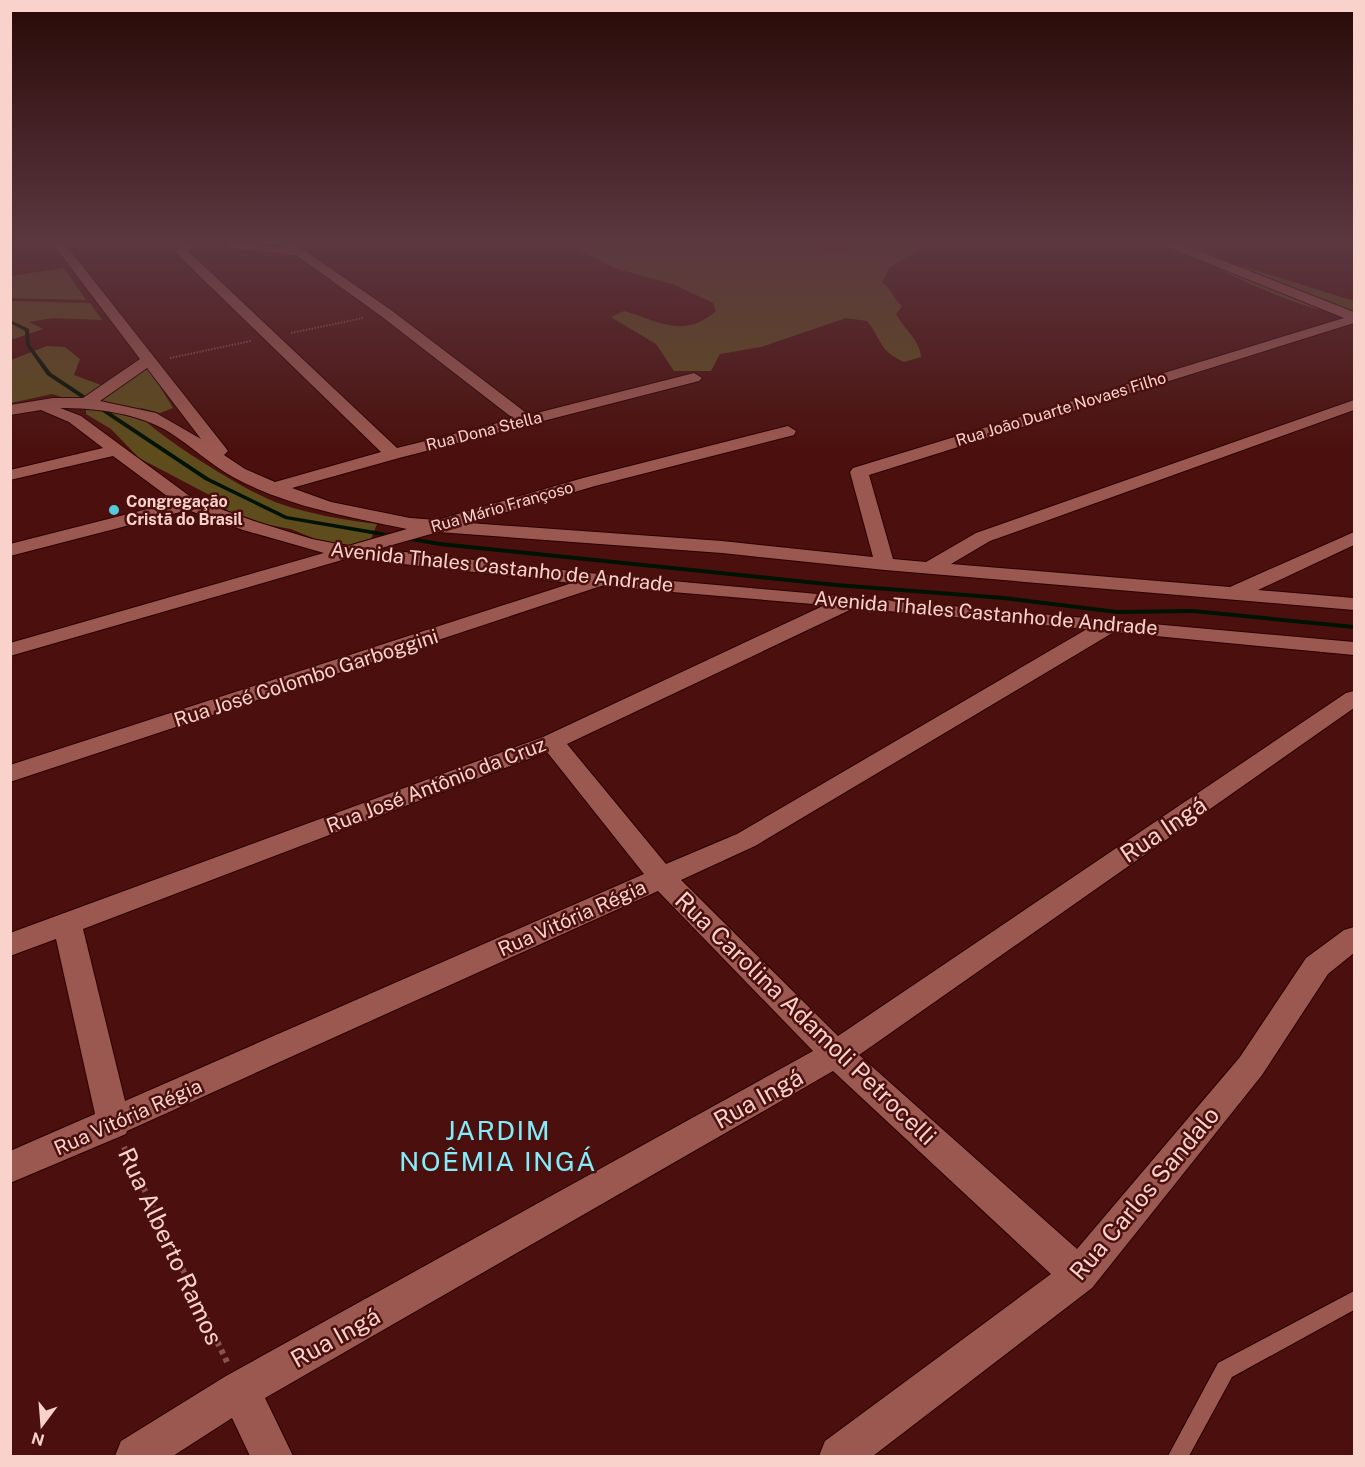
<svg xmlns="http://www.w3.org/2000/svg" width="1365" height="1467" viewBox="0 0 1365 1467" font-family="'Public Sans',sans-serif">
<rect width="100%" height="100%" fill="#4b100d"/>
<g fill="#5e4c1d">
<path d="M569,244H808C820,252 836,250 850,250L854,244H962L923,247L889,268L882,282C891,289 893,298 902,306L896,314C904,329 920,340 921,357L904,362C878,350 883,341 867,321L846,318L761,347L720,354L711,371H674L656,344L611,317L624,311C657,320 683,340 716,311L713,303L675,285L614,268Z"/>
<path d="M1162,244H1190L1229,262L1354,301V316C1284,308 1226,269 1162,244Z"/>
<path d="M64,268L86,300L11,298V276Z"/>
<path d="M10,301L90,303L102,320L53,318L29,322L43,329L14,339L11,338Z"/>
<path d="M47,346L65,347L80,359L74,375L101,385L114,376L148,367L173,408L160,413L141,408L139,414C153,434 252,495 278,503C308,514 345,520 377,524L371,539L357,546L320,541L291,529L253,522L228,511L217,499L139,458L111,429L86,414V404L52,394L11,403V360Z"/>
</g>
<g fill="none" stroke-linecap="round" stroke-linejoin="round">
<path fill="#001301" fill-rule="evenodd" d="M10,320L29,329L30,345L51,373L209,478L287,516L440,542L836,583L1004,596L1117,610L1193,609L1354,625V629L1193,613L1117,614L1004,600L836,587L440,546L285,519L205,480L47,375L26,345L25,331L10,323Z"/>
<g stroke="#290001" stroke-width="2">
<path id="service" d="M1354,1291V1310L1232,1377L1189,1456H1168L1218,1363Z"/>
</g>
<g stroke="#290001" stroke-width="2">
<g id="minor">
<path d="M10,244H21L10,248Z"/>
<path d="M53,244H65L225,447L228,451L224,455L245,469L275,482L381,452L178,255L176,252L180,244H200L188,251L397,448L514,419L381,316L296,255L230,248L224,244L284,247L282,244H295L391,310L529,415L694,373L702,378L699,381L399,458L292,488L331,502L410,518L437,520L583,478L788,426L796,431L794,435L595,486L469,523L722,541L873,557L850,472L853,468L1344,318L1168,247L1166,244H1181L1354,312V323L869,475L893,559L926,562L976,533L1354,400V410L990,541L951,564L1230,587L1354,532V545L1258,590L1354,598V610L885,570L722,553L438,532L378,549L616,576L1354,642V655L1114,632L755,846L681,880L838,1036L1346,693L1354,691V708L859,1055L1077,1249L1240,1057L1306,958L1344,930L1354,927V953L1328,974L1262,1075L1092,1288L873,1456H819L825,1441L1051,1274L833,1071L265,1398L293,1456H250L232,1418L173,1456H115L121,1441L226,1376L813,1051L658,891L127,1131L126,1134L10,1183V1151L95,1114L56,939L10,956V933L543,737L825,605L601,586L10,782V765L572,583L349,558L10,656V643L324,553L243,530L188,510L10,556V544L175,502L113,456L10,480V470L103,448L69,422L41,410L10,415V405L53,398H83L140,359ZM147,368L201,439L156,413L100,401ZM60,408C96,408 138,413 169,432C191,446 210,464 233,477C286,506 348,517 407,529L348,546L312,539L257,522L195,500L81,416ZM854,608L1087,629L737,834L666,864L567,744ZM547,752L644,874L125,1101L83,929Z"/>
</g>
</g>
<g stroke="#87534f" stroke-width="2" stroke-dasharray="1.5 1.5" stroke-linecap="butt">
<path d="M291,333L363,318"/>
<path d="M170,358L251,341"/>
</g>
<path stroke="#87534f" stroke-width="6" stroke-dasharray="4.5 4.5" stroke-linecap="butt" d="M124,1147L227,1362"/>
<use href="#service" fill="#9b5850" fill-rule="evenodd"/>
<use href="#minor" fill="#9b5850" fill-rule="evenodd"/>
</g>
<linearGradient id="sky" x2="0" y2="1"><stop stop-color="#290907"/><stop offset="0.54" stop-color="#5b3740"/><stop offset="1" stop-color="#5b3740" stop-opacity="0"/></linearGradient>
<rect width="1365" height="449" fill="url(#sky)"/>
<circle fill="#53cbdb" stroke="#4b100d" stroke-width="2" cx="114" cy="510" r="6"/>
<g text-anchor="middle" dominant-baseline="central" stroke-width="5" stroke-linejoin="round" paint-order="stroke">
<g font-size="16" fill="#f9d2cc" stroke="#4b100d">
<text transform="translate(1061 409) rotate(-17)">Rua João Duarte Novaes Filho</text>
<text transform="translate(484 431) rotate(-14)">Rua Dona Stella</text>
<text transform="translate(502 507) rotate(-16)">Rua Mário Françoso</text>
</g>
<g font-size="16" font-weight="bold" fill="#f9d2cc" stroke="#4b100d" text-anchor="start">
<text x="126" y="501">Congregação<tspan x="126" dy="18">Cristã do Brasil</tspan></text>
</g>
<g font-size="20" fill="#f9d2cc" stroke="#4b100d">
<text transform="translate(502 567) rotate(6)">Avenida Thales Castanho de Andrade</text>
<text transform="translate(986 613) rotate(5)">Avenida Thales Castanho de Andrade</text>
<text transform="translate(306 678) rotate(-18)">Rua José Colombo Garboggini</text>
<text transform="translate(436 785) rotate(-21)">Rua José Antônio da Cruz</text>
<text transform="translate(572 918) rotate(-24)">Rua Vitória Régia</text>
<text transform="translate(128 1117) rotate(-24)">Rua Vitória Régia</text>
</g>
<g font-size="24" fill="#f9d2cc" stroke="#4b100d">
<text transform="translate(1163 829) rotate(-34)">Rua Ingá</text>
<text transform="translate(806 1018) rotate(44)">Rua Carolina Adamoli Petrocelli</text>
<text transform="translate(758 1098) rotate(-29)">Rua Ingá</text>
<text transform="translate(1144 1193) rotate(-50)">Rua Carlos Sandalo</text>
<text transform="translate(171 1246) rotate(65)">Rua Alberto Ramos</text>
<text transform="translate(335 1337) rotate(-29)">Rua Ingá</text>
</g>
<g font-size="27" letter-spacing="1.5" fill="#82ecfb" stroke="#4b100d">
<text x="498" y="1130">JARDIM<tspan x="498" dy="31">NOÊMIA INGÁ</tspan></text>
</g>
</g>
<rect width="1365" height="1467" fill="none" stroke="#f9d2cc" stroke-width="24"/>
<g transform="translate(42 1425) rotate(196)" stroke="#4b100d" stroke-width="4.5" paint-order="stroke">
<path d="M0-4.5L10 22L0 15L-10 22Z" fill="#f9d2cc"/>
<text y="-9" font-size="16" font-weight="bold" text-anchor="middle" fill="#f9d2cc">N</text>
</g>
</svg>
